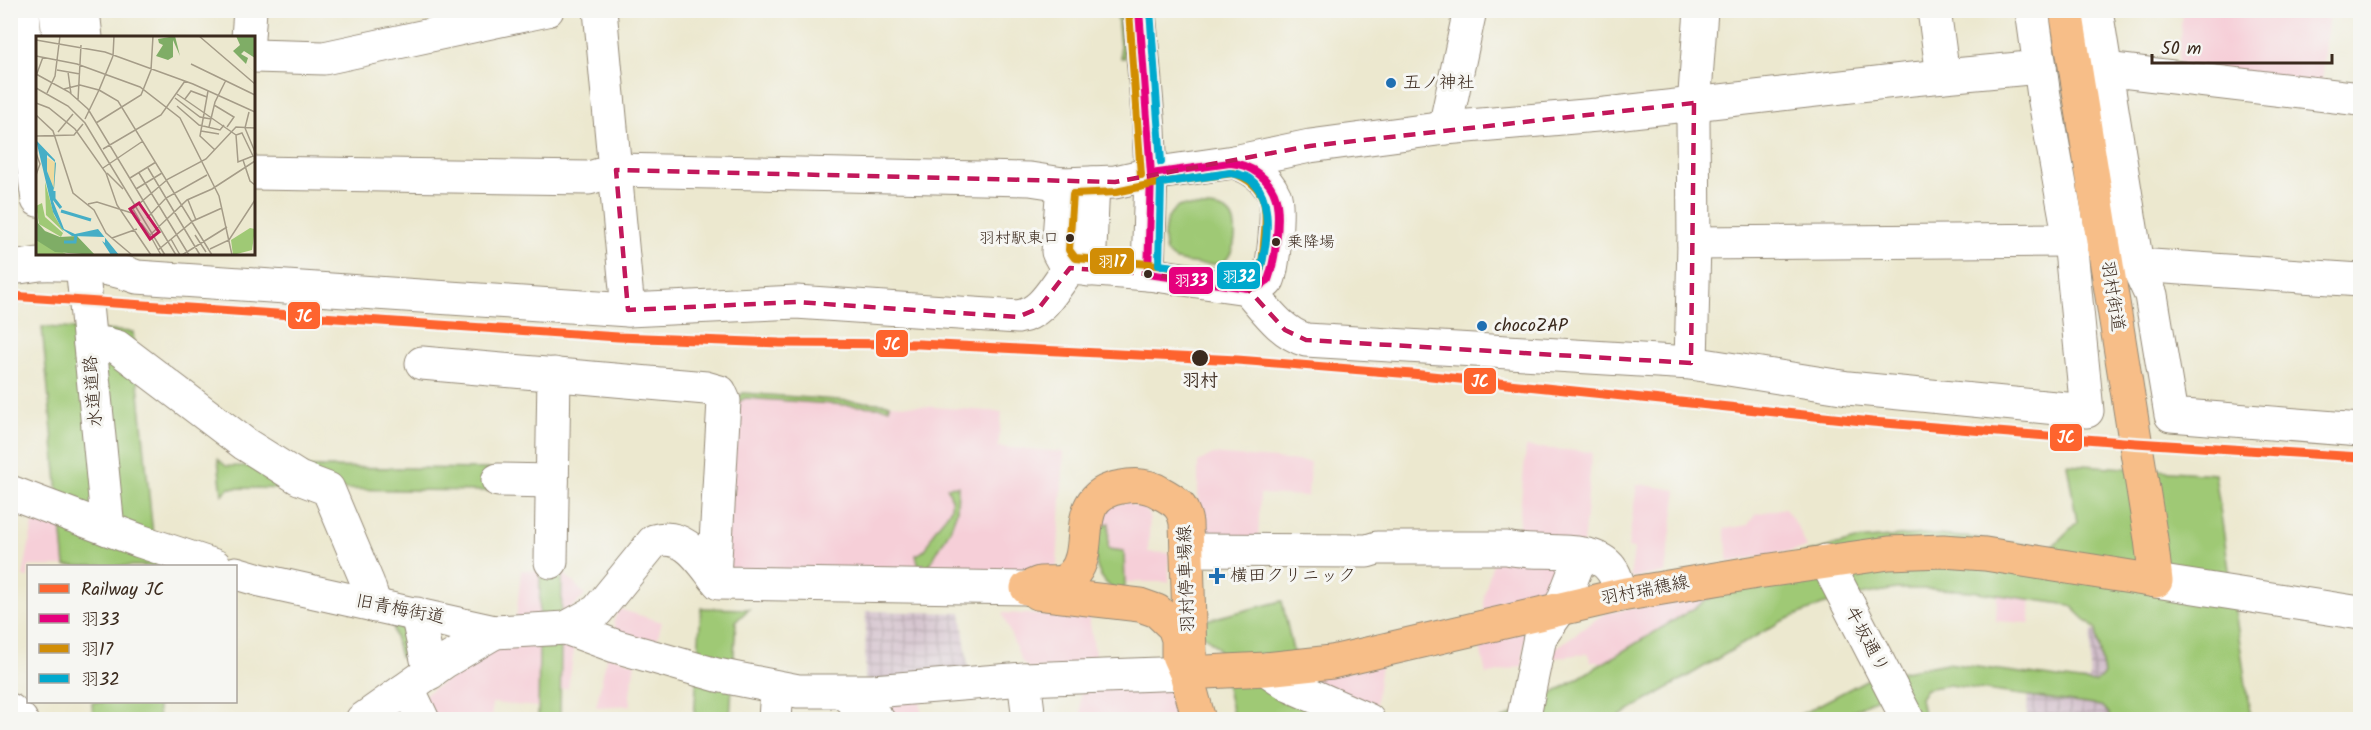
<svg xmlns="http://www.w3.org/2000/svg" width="2371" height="730" viewBox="0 0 2371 730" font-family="Kalam,'Klee One',sans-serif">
<defs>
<pattern id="industrial-grid" width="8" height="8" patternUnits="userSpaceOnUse" patternTransform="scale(1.5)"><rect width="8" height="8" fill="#d1bdca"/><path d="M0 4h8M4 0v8" fill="none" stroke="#ab9aa3"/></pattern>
</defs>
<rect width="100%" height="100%" fill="#f6f6f2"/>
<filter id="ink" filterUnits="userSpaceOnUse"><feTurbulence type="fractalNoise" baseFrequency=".0167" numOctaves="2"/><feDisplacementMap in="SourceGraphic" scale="12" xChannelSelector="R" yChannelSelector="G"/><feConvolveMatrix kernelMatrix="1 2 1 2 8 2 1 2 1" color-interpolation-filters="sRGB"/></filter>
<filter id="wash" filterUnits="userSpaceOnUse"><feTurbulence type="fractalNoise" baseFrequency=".008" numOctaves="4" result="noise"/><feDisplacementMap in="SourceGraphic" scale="24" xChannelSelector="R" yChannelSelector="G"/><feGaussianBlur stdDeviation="1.35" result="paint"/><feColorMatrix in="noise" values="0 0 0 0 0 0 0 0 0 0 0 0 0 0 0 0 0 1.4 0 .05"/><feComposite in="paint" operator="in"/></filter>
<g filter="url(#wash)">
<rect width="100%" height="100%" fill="#ece8cf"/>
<g fill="#f6cfd8">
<path d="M2182,11H2329L2322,84L2178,67Z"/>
<path d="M743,393L1002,412L998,447L1064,452L1057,566L1044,578L733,573L725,565L735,401Z"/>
<path d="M1526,447L1592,452L1583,545L1517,544Z"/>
<path d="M1213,454L1310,462L1308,496L1260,494L1258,543L1198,544V462Z"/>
<path d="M1637,484L1677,490L1665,573L1630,578L1634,549L1628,548Z"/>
<path d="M1131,501V505L1144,506L1150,516L1148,552L1169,553V582H1124V551L1108,550L1095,528L1109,506Z"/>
<path d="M1785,508L1799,529L1807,548L1729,562L1724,529L1748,525L1755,514Z"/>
<path d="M35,513L78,529L113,566H28V578L23,577Z"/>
<path d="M1562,557L1551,596L1484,612V595L1494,558Z"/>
<path d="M521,570L564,573L585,595L575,605L562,613L516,620Z"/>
<path d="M1998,570L2031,575L2030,623L1996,621Z"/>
<path d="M1744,588L1625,662H1591L1588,653L1548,659L1550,652L1605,613Z"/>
<path d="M619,609L662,622L655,646L616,631L614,621Z"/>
<path d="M1002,613L1089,617L1097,667L1029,669L1022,662Z"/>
<path d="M1525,631L1523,666L1486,675L1479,642Z"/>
<path d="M551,642L575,645L568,688L543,692L539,707L492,703V717L429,716L421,697L492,650L502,646Z"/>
<path d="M607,655L635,663L630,694L631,705L596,707Z"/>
<path d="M1381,666L1374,716L1293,681Z"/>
<path d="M1175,684L1185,719H1081L1080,688Z"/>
<path d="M920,697L922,719H887L871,703Z"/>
</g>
<g fill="url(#industrial-grid)">
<path d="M866,611L961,613L969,674L865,681Z"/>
<path d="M2092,631L2114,634L2119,719L2027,718L2028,681L2089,680Z"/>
</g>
<g fill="#9fc975" stroke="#6d7a4a" stroke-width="1.5">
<path d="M1117,13H1120L1125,58H1121Z"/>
<path d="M1181,206C1195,207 1215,205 1227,212C1241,221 1236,254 1223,262C1213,267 1187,263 1177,260C1172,259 1169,255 1166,252C1162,237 1164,211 1181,206Z"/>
<path d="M42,327L133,332L156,566H65Z"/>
<path d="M743,393L890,404L889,408L745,398L739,402L735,401Z"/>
<path d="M218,459L226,466L490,469L489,491L229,488L222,495Z"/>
<path d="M2067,464L2215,474L2251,719H2110L2109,713L2101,706L1949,685L1926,689L1920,698L1924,719L1879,697L1838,719H1792L1872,677L1947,663L2095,683L2104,675L2096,630L2070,605L1971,591L1939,589H1896L1855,596L1822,605L1780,622L1615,719L1501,720L1542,700L1721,592L1806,553L1856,540L1922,534L1976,538L2051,548L2077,522Z"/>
<path d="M958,486L957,511L950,530L923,576L920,572L916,555C929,550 928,543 933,533C944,514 959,512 947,487Z"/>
<path d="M1109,523L1108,549L1124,551L1125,586L1120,594C1091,576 1095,558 1095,528Z"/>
<path d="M540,571L562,572L560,719L538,720Z"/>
<path d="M1282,601L1308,719H1234L1218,648L1191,624Z"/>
<path d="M701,608L749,609L736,621L730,719L694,720Z"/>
<path d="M395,625L404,630C407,640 411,650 404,658L400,657L393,629Z"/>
<path d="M92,702H157L159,719H93Z"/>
</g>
</g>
<g filter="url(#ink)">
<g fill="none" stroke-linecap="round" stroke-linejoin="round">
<g stroke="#948976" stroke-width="35">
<g id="minor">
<path d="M23,10L31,148L38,200"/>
<path d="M56,10L59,38"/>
<path d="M83,10L86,38"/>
<path d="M600,10L628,310"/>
<path d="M1139,10L1149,129L1151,174L1148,274"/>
<path d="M1934,10L1943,76"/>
<path d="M2096,10L2137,265L2151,295L2171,415L2360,430"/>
<path d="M248,38L250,10"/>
<path d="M254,56L324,58L547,10"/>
<path d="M2105,69L2360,99"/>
<path d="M1445,128L1470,10"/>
<path d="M254,173L589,178L616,170L1030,179L1063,184L1115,182L1151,174L1234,162L1310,146L1445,128L1597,115L1912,79L2040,67"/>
<path d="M1063,184L1058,252L1063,261L1070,268L1148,274L1247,288C1256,287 1263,287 1268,280C1273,272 1279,205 1275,197C1267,178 1253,168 1234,162"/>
<path d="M1694,243L2070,240"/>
<path d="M81,254L108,529"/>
<path d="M2137,265L2360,280"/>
<path d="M10,267C21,268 29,265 39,264C66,263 113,267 137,277L628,310L796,302L1018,317C1044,313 1054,286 1070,268"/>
<path d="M1089,270L1093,183"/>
<path d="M1247,288C1265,308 1280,332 1306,340L1691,363L1848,388L2087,411L2070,240L2044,96L2032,10"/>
<path d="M90,343L106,344L117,347L245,444L299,478L328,489L368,584L375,606"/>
<path d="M422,363L706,388L720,392L724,401L714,577"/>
<path d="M1691,363L1694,243L1693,121L1701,10"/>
<path d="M498,480L552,481"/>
<path d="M10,492L140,541L215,566"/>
<path d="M1187,550L1367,551L1377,548H1507C1534,556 1593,543 1611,569C1617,576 1618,586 1621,595"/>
<path d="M1826,561L1908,720"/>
<path d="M551,562L554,374"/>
<path d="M236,573L260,580L495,632L566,628L597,611L654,541C685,531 701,561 719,583L1027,588"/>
<path d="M2156,581L2360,613"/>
<path d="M417,614L430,673"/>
<path d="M566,628L615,646L717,675L798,691H873L1024,679L1186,673"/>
<path d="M1266,669L1291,686L1368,720"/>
<path d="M1024,679L1029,720"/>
<path d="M403,691L414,701L423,720"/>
<path d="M842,692L878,720"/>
<path d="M10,710L21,720"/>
<path d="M362,720L444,662L495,632"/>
<path d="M775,720L777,688"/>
<path d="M1523,720L1540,637L1560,609L1581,555"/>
</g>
</g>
<g stroke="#948976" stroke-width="35">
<g id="major">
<path d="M1027,588C1031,587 1036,584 1040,583C1054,582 1063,586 1074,573C1096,547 1068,496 1121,487C1135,484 1149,485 1161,493C1176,501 1183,506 1186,523L1190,655L1186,673"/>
<path d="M1037,593L1140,605L1157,611L1174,627L1178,639V655L1186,673L1199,720"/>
<path d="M1186,673L1266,669L1332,662L1621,595L1757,572L1889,553L1943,551L1985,554L2156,581L2151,539L2066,10"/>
</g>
</g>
<use href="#minor" stroke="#fff" stroke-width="33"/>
<use href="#major" stroke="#f7be88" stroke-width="33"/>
<g stroke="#f6f6f2" stroke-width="12">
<g id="bus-1">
<path d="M1139,10L1151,174"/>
<path d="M1230,163C1250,164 1271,179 1276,199C1281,219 1275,261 1268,280L1261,285L1247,288L1148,274L1151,174Z"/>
</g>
</g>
<g stroke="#f6f6f2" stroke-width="12">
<g id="bus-2">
<path d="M1129,11L1141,175"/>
<path d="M1233,173C1270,186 1267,210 1264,243C1263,254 1263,267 1257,276L1247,277L1149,264L1075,258L1069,250L1073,194L1116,192L1153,184Z"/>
</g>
</g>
<g stroke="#f6f6f2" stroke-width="12">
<g id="bus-3">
<path d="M1150,10L1161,162"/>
<path d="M1230,173C1279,176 1268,243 1259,274L1247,277L1159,265L1161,183Z"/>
</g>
</g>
<use href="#bus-1" stroke="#e5007d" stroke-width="8"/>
<use href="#bus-2" stroke="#d18d06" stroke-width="8"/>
<use href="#bus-3" stroke="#00a9ce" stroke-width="8"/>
<g stroke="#f6f6f2" stroke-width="14">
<path id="rail-1" d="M10,296L618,337L779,343L919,344L1237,360L1412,374L1872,422L2136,443L2360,457"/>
</g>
<use href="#rail-1" stroke="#fe642e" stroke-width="9"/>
</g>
</g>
<path fill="none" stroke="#c2185b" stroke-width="4.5" stroke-dasharray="12 8" stroke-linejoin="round" d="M1694,103L1691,363L1306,340L1285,330L1247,288L1148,274L1070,268L1039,308L1018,317L796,302L628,310L616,170L1115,182L1310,146Z"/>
<g fill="#1f6fb2" stroke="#f6f6f2" stroke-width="2">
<circle cx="1391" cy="83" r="6"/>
<circle cx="1482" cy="326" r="6"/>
<path d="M1214 567h6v6h6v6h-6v6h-6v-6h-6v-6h6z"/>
</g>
<g fill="#3b2a1e" stroke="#f6f6f2" stroke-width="2">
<circle cx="1070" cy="238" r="5"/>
<circle cx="1276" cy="242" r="5"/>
<circle cx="1148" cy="274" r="5"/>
<circle cx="1200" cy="358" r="9"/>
</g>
<g text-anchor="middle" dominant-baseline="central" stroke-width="6" stroke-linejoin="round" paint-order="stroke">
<g font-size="16" fill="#3b2a1e" stroke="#f6f6f2" text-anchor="end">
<text x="1059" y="238">羽村駅東口</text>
<text x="1287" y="242" text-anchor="start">乗降場</text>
</g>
<g font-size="18" fill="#3b2a1e" stroke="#f6f6f2" text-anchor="start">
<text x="1403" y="83">五ノ神社</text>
<text x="1494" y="326">chocoZAP</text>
<text x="1230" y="576">横田クリニック</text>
</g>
<g font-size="18" fill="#3b2a1e" stroke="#f6f6f2">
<text transform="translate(2112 296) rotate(81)">羽村街道</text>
<text transform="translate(94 391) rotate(-95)">水道道路</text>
<text transform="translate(1187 579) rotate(-92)">羽村停車場線</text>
<text transform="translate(1645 591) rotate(-11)">羽村瑞穂線</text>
<text transform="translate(400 610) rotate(11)">旧青梅街道</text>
<text transform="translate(1866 640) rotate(62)">牛坂通り</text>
</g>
<g font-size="18" font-weight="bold" fill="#3b2a1e" stroke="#f6f6f2">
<text x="1200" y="381">羽村</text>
</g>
</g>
<g transform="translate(36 36)">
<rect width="219" height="219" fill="#ece8cf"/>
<path d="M9,146L18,179L28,196L10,179ZM6,167L9,181L27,197L25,201L3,188L0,170ZM214,192L219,193L216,214L197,219L195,204ZM0,204H4L32,219H0Z" fill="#9fc975"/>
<path d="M139,0L144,20L137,4V21L132,24L120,20L127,9L123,7L122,3ZM200,0H219V22L208,15L205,18L212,22L210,28L219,37L197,15L204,9ZM0,170L2,187L9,195L24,201L41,200L59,219L19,216L0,204Z" fill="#7fad66"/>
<path d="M7,119L20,127L18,154L14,146Z" fill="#eeda9e"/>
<path d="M0,104L19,124L17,165L28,193L39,198L62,193L83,219H75L66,205L69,207V201L36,200L26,193L17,176ZM11,119L20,127L18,153L11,135Z" fill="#46aec6" fill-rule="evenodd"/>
<path fill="none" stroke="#46aec6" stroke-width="3" d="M18,155V163L25,172M25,175L55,184M28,206H39L40,199"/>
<path fill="none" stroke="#a59c88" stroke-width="1.5" d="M163,0L219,48M0,4L69,16L157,48L219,76M0,20L41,28L104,51L144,82L183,160L196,219M77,20L78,0M155,28L219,59M21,34L44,38M32,36L35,58M0,38L33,56L52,73L140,219M0,40L7,21M0,52L32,70L49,87L129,219M28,53L44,49L63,54L77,20M63,54L82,65L176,219M172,55L164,100L179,114M11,57L19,40L24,0M141,58L200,99M139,62L164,81L175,83M149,63L155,55L171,61M42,64L45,9M0,67L13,72L39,93L70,137L81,169L115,219M178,69L198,81L191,91M141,70L163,89L184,94L188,89M213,76L209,92L219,116M0,79L17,95L37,157L58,174L70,197L96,219M49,83L63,54M60,87L105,59L115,34L117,0M173,91L179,66L190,44M165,95L183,98M22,96L37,78M206,97L217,120L202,126L200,99ZM0,100L38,99L47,88M67,113L125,79L149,45M0,117L4,128L0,139M207,124L214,145L219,149M67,132L107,105M112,132L164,219M71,137L87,153M103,137L153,219M94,142L120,126M100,153L126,137M152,164L160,184M52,168L61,166L99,178M111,182L130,162L171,139M104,185L97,173L132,143L170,123L200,91L219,92M105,187L114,199L151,164L176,153L219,125M114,199L125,219M159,199L170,216M76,202L101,193M135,203L144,219M174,213L193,204L219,164M122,214L157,185L186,172M146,219L191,191"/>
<path fill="#c2185b" fill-opacity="0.15" stroke="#c2185b" stroke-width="3" d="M103,167L123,196L114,203L94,173Z"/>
<rect width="219" height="219" fill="none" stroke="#3b2a1e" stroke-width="3"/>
</g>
<g stroke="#f6f6f2" stroke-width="2">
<rect x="1089" y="247" width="46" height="28" rx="6" fill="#d18d06"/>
<rect x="1216" y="261" width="45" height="29" rx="6" fill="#00a9ce"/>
<rect x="1168" y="266" width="46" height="29" rx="6" fill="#e5007d"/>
<rect x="287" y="301" width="34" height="29" rx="6" fill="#fe642e"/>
<rect x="875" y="329" width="34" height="29" rx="6" fill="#fe642e"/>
<rect x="1463" y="367" width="34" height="28" rx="6" fill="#fe642e"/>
<rect x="2049" y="423" width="34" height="29" rx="6" fill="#fe642e"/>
</g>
<g font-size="16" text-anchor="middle" font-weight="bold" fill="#fff">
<text x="1112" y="267">羽17</text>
<text x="1239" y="282">羽32</text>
<text x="1191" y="286">羽33</text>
<text x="304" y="322">JC</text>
<text x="892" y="350">JC</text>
<text x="1480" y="387">JC</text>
<text x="2066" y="443">JC</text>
</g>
<rect width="2371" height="730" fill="none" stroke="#f6f6f2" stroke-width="36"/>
<rect x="27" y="565" width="210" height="138" fill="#f6f6f2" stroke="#aba49d" stroke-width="1.5"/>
<rect x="39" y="584" width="30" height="9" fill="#fe642e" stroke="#aba49d" stroke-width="1.5"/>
<text x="81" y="595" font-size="18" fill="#3b2a1e">Railway JC</text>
<rect x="39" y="614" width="30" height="9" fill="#e5007d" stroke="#aba49d" stroke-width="1.5"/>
<text x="81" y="625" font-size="18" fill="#3b2a1e">羽33</text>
<rect x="39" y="644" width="30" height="9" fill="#d18d06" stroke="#aba49d" stroke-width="1.5"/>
<text x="81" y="655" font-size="18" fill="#3b2a1e">羽17</text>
<rect x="39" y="674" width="30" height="9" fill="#00a9ce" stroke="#aba49d" stroke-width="1.5"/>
<text x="81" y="685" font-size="18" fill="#3b2a1e">羽32</text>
<path d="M2152 54v9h180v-9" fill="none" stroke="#3b2a1e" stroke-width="3"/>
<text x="2161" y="54" font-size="18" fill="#3b2a1e" stroke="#f6f6f2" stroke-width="4.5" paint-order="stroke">50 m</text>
</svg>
